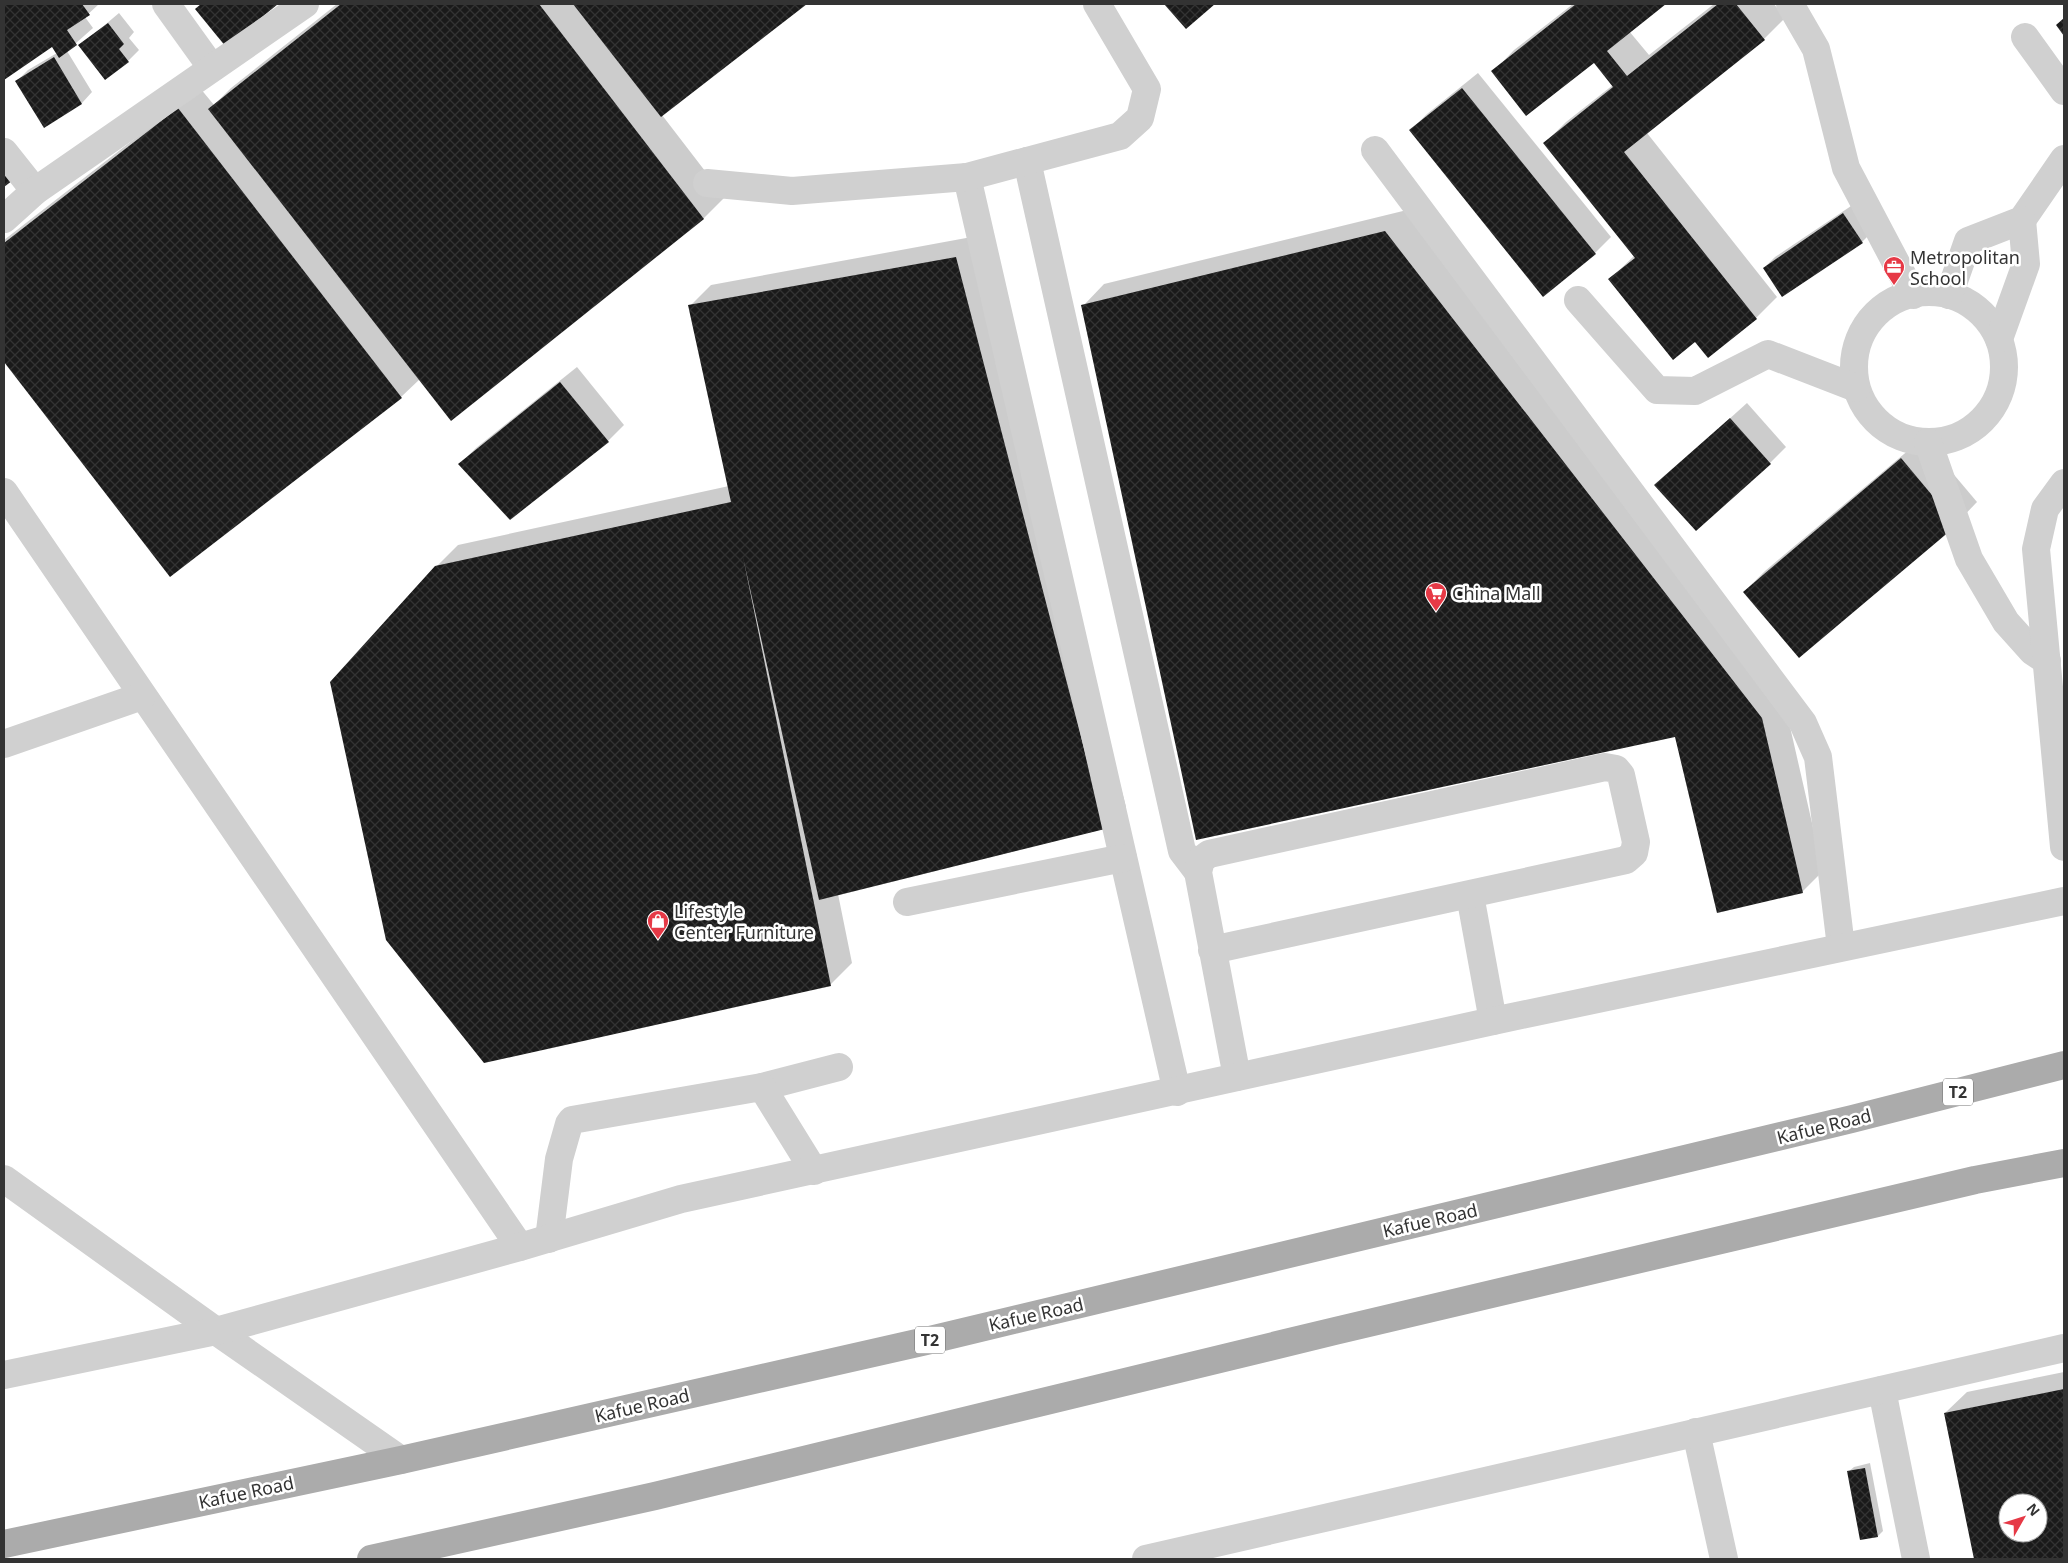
<svg xmlns="http://www.w3.org/2000/svg" width="2068" height="1563" viewBox="0 0 2068 1563" font-family="'Noto Sans',sans-serif">
<defs>
<pattern id="building-cross-hatch" width="8" height="8" patternUnits="userSpaceOnUse" patternTransform="scale(1.25)"><rect width="8" height="8" fill="#1a1a1a"/><path d="M0 0l8 8M0 8l8-8" fill="none" stroke="#333"/></pattern>
</defs>
<rect width="100%" height="100%" fill="#fff"/>
<g fill="#0003" fill-rule="evenodd">
<path d="M4,4H99L85,17L93,28L67,51L92,92L82,103L44,126L17,81L28,70L57,53L52,45L4,78Z"/>
<path d="M202,4H276L226,45L196,9Z"/>
<path d="M337,4H805L662,115L725,197L704,218L452,419L420,379L401,397L170,575L4,360V240L200,88L214,105L231,88Z"/>
<path d="M1573,4H1664L1629,31L1649,55L1714,4H1774L1785,18L1764,39L1647,133L1777,297L1756,318L1696,341L1610,279L1634,256L1545,143L1566,122L1613,85L1594,61L1493,72L1514,50Z"/>
<path d="M119,13L134,32L129,38L139,50L128,61L80,46Z"/>
<path d="M1478,73L1611,237L1595,253L1411,130L1427,114Z"/>
<path d="M1854,204L1873,231L1862,242L1783,296L1764,268L1775,257Z"/>
<path d="M1407,210L1783,696L1823,871L1802,892L1676,735L1083,306L1104,284Z"/>
<path d="M977,236L1126,807L838,894L852,963L831,984L484,1061L436,567L458,545L729,486L690,306L711,285Z"/>
<path d="M577,367L624,425L608,441L460,464L476,448Z"/>
<path d="M1747,403L1786,447L1770,463L1656,485Z"/>
<path d="M1923,438L1977,502L1956,524L1744,592L1765,571Z"/>
<path d="M2064,1372V1559H1976L1945,1413L1967,1392ZM2008,1503H2038V1533H2008Z"/>
<path d="M1870,1463L1883,1531L1878,1536L1848,1472L1854,1467Z"/>
</g>
<g fill="url(#building-cross-hatch)" fill-rule="evenodd">
<path d="M4,4H82L90,15L67,30L77,45L59,58L52,47L4,80Z"/>
<path d="M201,4H278L226,47L195,9Z"/>
<path d="M341,4H539L704,219L451,421L208,109Z"/>
<path d="M573,4H807L661,117Z"/>
<path d="M1164,4H1215L1186,29Z"/>
<path d="M1576,4H1666L1607,51L1627,76L1718,4H1736L1765,40L1624,152L1757,319L1708,358L1695,342L1673,360L1608,279L1635,258L1543,143L1613,87L1594,63L1526,116L1491,71Z"/>
<path d="M2064,18V36L2056,25Z"/>
<path d="M108,23L124,44L119,49L129,62L105,80L78,45Z"/>
<path d="M54,57L82,104L44,128L15,81Z"/>
<path d="M1462,88L1596,254L1543,297L1409,130Z"/>
<path d="M178,108L402,398L170,577L4,362V243Z"/>
<path d="M4,159L17,177L4,187Z"/>
<path d="M1843,213L1863,243L1782,297L1763,268Z"/>
<path d="M1385,231L1762,718L1803,893L1717,913L1675,737L1196,840L1081,305Z"/>
<path d="M956,257L1105,829L819,900L743,557L831,986L484,1063L386,940L330,682L435,566L731,502L688,305Z"/>
<path d="M560,382L609,442L510,520L458,464Z"/>
<path d="M1730,418L1771,464L1696,531L1654,485Z"/>
<path d="M1901,458L1957,525L1799,658L1743,592Z"/>
<path d="M2064,1389V1559H1974L1944,1413ZM2008,1503H2038V1533H2008Z"/>
<path d="M1865,1468L1878,1537L1860,1540L1847,1471Z"/>
</g>
<g fill="none" stroke-linecap="round" stroke-linejoin="round">
<g stroke="#d0d0d0" stroke-width="28">
<path d="M166,4L212,68"/>
<path d="M1790,4L1816,49L1846,168L1913,295"/>
<path d="M2025,37L2064,91"/>
<path d="M1375,150L1803,723L1818,757L1841,947"/>
<path d="M4,152L35,191"/>
<path d="M1027,161L1182,851L1198,872"/>
<path d="M967,177L1177,1092"/>
<path d="M707,183L792,191L967,177L1120,136L1140,118L1147,89L1097,4"/>
<path d="M4,219L35,191L305,4"/>
<circle cx="1929" cy="367" r="75"/>
<path d="M1949,295L1968,241L2022,220L2064,159"/>
<path d="M1578,300L1657,390L1695,391L1768,354L1856,388"/>
<path d="M1999,339L2026,264L2022,220"/>
<path d="M1928,442L1969,559L2006,622L2032,651L2047,661"/>
<path d="M2064,483L2045,509L2036,549L2064,847"/>
<path d="M4,492L520,1247"/>
<path d="M4,744L142,696"/>
<path d="M1470,895L1493,1021"/>
<path d="M907,902L1123,858"/>
<path d="M1212,950L1626,860L1634,853L1636,842L1621,775L1616,769L1605,767L1209,854L1201,860L1198,872L1237,1077"/>
<path d="M762,1087L839,1067"/>
<path d="M4,1179L216,1331L401,1460"/>
<path d="M549,1239L559,1159L569,1124L572,1120L762,1087L814,1171"/>
<path d="M4,1375L216,1331L520,1247L681,1199L1493,1021L2064,901"/>
<path d="M1882,1390L1916,1559"/>
<path d="M1696,1432L1724,1559"/>
<path d="M1146,1559L2064,1348"/>
</g>
<g stroke="#ababab" stroke-width="28">
<path d="M4,1544L401,1460L926,1341L1852,1119L2064,1065"/>
<path d="M371,1559L655,1496L1335,1331L1975,1180L2064,1163"/>
</g>
</g>
<defs>
<g id="office-pin" transform="scale(1.125)"><path d="M0 17L-7.5 6A9.5 9.5 0 1 1 7.5 6Z" fill="#e63946" stroke="#fff"/><path d="M-6-3h4V-5.5h4V-3h4V5H-6ZM-1-4.5V-3h2v-1.5ZM-6 0V1H6V0Z" fill="#fff"/></g>
<g id="supermarket-pin" transform="scale(1.125)"><path d="M0 17L-7.5 6A9.5 9.5 0 1 1 7.5 6Z" fill="#e63946" stroke="#fff"/><path d="M-6-5.5h2.5l.6 2H6L4.5 2H-2.5L-4.4-4H-6ZM-1.5 3.2a1.3 1.3 0 1 0 .1 0ZM3 3.2a1.3 1.3 0 1 0 .1 0Z" fill="#fff"/></g>
<g id="shop-pin" transform="scale(1.125)"><path d="M0 17L-7.5 6A9.5 9.5 0 1 1 7.5 6Z" fill="#e63946" stroke="#fff"/><path d="M-5-2.5h2.3a2.7 3.5 0 0 1 5.4 0H5L5.5 6h-11ZM-1.5-2.5h3a1.5 2.3 0 0 0-3 0Z" fill="#fff"/></g>
</defs>
<g fill-rule="evenodd">
<use href="#office-pin" x="1894" y="267"/>
<use href="#supermarket-pin" x="1436" y="593"/>
<use href="#shop-pin" x="658" y="921"/>
</g>
<g text-anchor="middle" dominant-baseline="central" stroke-width="5" stroke-linejoin="round" paint-order="stroke">
<g fill="#fff" stroke="#707070" stroke-width="1">
<rect x="1943" y="1078.5" width="30" height="27" rx="4"/>
<rect x="915" y="1326.5" width="30" height="27" rx="4"/>
</g>
<g font-size="16" font-weight="bold" fill="#333">
<text x="1958" y="1092">T2</text>
<text x="930" y="1340">T2</text>
</g>
<g font-size="18" fill="#333" stroke="#fff" text-anchor="start">
<text x="1910" y="257">Metropolitan<tspan x="1910" dy="21">School</tspan></text>
<text x="1452" y="593">China Mall</text>
<text x="674" y="911">Lifestyle<tspan x="674" dy="21">Center Furniture</tspan></text>
</g>
<g font-size="18" fill="#333" stroke="#fff">
<text transform="translate(1824 1126) rotate(-14)">Kafue Road</text>
<text transform="translate(1430 1220) rotate(-13)">Kafue Road</text>
<text transform="translate(1036 1314) rotate(-13)">Kafue Road</text>
<text transform="translate(642 1405) rotate(-13)">Kafue Road</text>
<text transform="translate(246 1492) rotate(-12)">Kafue Road</text>
</g>
</g>
<rect width="2068" height="1563" fill="none" stroke="#333333" stroke-width="10"/>
<g transform="translate(2023 1518) rotate(51)"><circle r="24" fill="#ffffff" stroke="#adadad"/>
<path d="M0-4L9 19L0 12L-9 19Z" fill="#e63946"/>
<text y="-8" font-size="14" font-weight="bold" text-anchor="middle" fill="#333333">N</text>
</g>
</svg>
